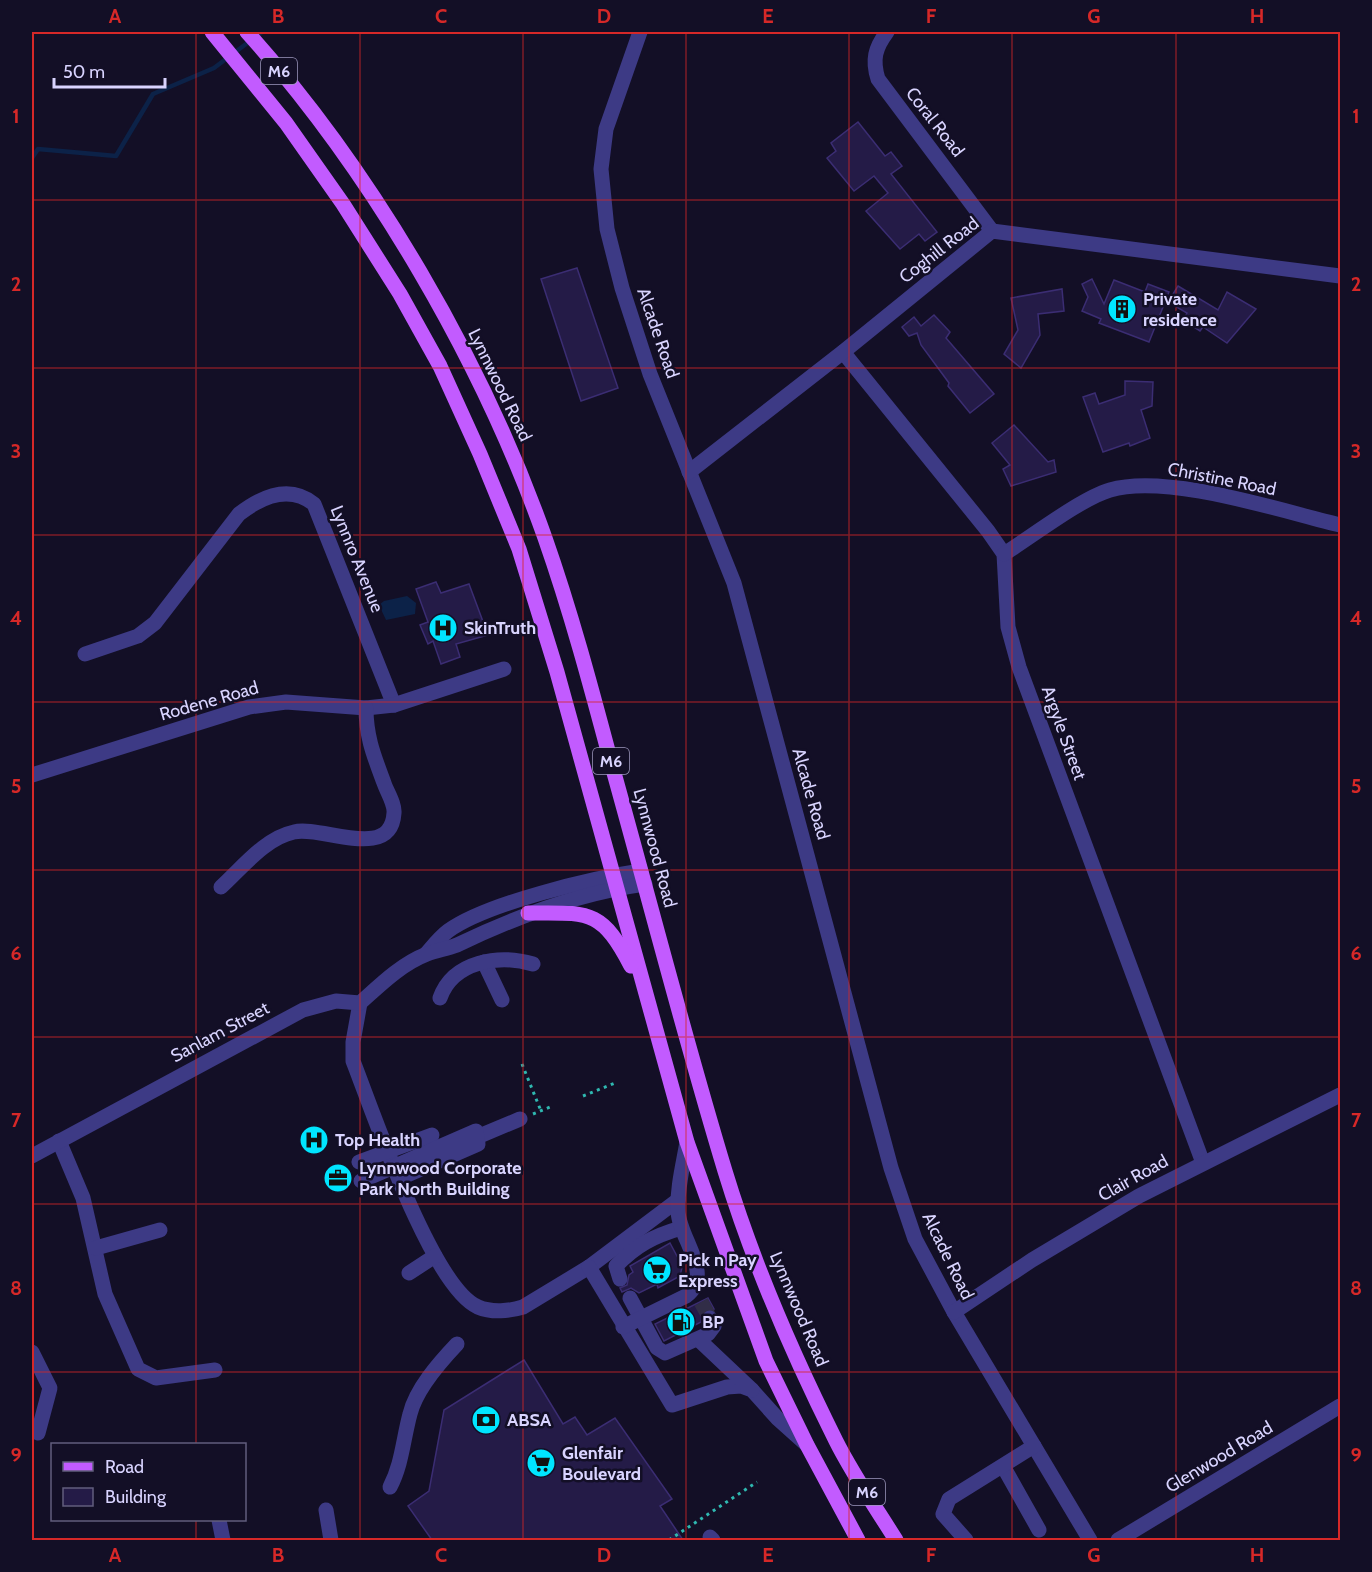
<svg xmlns="http://www.w3.org/2000/svg" width="1372" height="1572" viewBox="0 0 1372 1572" font-family="Cabin,sans-serif">
<rect width="100%" height="100%" fill="#130f26"/>
<path fill="#0c2248" d="M407,596L416,603L415,614L386,620L379,605L384,601Z"/>
<g fill="none" stroke-linecap="round" stroke-linejoin="round">
<path stroke="#0c2248" stroke-width="4.5" d="M32,158L38,149L116,156L153,94L214,68L262,32"/>
</g>
<g fill="#241b47" stroke="#3b2d73" stroke-width="1.5">
<path d="M858,122L885,156L891,152L902,166L891,174L937,232L925,241L919,234L900,249L866,211L888,193L874,176L854,191L827,158L836,151L831,143Z"/>
<path d="M577,268L618,388L581,401L541,279Z"/>
<path d="M1092,279L1104,304L1114,280L1145,292L1148,284L1169,292L1149,342L1099,323L1101,319L1082,311L1088,297L1082,284Z"/>
<path d="M1178,286L1218,310L1227,292L1256,309L1227,343L1203,327L1200,331L1183,320L1187,313L1168,302Z"/>
<path d="M1062,289L1064,311L1038,314L1040,335L1021,368L1004,354L1018,330L1011,298Z"/>
<path d="M934,315L950,332L946,338L994,394L970,413L948,386L949,383L921,345L917,333L909,336L902,327L914,317L921,326Z"/>
<path d="M1125,381L1153,382L1152,406L1141,410L1150,438L1130,446L1129,443L1103,452L1083,397L1095,393L1099,404L1125,395Z"/>
<path d="M1014,425L1048,462L1054,460L1056,472L1011,486L1003,469L1010,465L992,443Z"/>
<path d="M436,582L441,593L469,584L488,635L456,644L460,657L441,664L433,641L428,644L420,625L428,622L416,589Z"/>
<path d="M670,1243L678,1258L683,1255L684,1259L680,1276L658,1288L657,1284L639,1293L631,1288L622,1292L620,1288L627,1285L629,1275L633,1272L630,1266Z"/>
<path d="M708,1298L714,1309L702,1312L701,1322L664,1341L655,1324Z"/>
<path d="M524,1360L563,1424L575,1417L587,1435L615,1418L672,1499L660,1506L683,1540H432L408,1506L429,1491L444,1410Z"/>
</g>
<g fill="none" stroke-linecap="round" stroke-linejoin="round">
<path stroke="#312d47" stroke-width="15" stroke-dasharray="15 8" stroke-linecap="butt" d="M701,1302L710,1318"/>
<g stroke="#2fb8b0" stroke-width="3" stroke-dasharray="3 4.5" stroke-linecap="butt">
<path d="M522,1064L541,1111"/>
<path d="M583,1096L615,1083"/>
<path d="M533,1114L550,1107"/>
<path d="M669,1540L757,1482"/>
</g>
<g stroke="#3d3a85" stroke-width="15">
<path d="M640,32L606,129L601,169L607,229L622,288L650,374L734,583L891,1168L915,1239L954,1312L1090,1540"/>
<path d="M887,32C875,48 872,60 878,79L992,231"/>
<path d="M843,352L988,531L1004,554L1008,627L1019,667L1203,1163"/>
<path d="M689,472L843,352L992,231L1340,276"/>
<path d="M1004,554C1031,537 1082,498 1110,490C1167,473 1281,511 1340,525"/>
<path d="M85,654L138,636L155,623L239,514C261,497 289,484 314,504L394,705"/>
<path d="M32,775L249,707L286,702L366,708L394,705L504,669"/>
<path d="M221,887C242,868 265,838 294,832C321,825 391,862 394,813C395,804 387,792 384,783C374,756 366,737 366,708"/>
<path d="M426,954C433,946 440,937 448,931C487,903 593,878 641,871"/>
<path d="M484,962L502,1000"/>
<path d="M440,998C453,961 499,954 533,964"/>
<path d="M360,1003L353,1042V1061C373,1112 432,1287 478,1307C492,1313 510,1311 523,1307L589,1267L678,1200"/>
<path d="M477,1137L520,1119"/>
<path d="M59,1141L83,1198L105,1294L138,1369L156,1378L215,1370"/>
<path d="M32,1156L303,1010L336,1001L360,1003C380,985 401,964 427,954C437,950 447,949 457,945C517,916 579,893 645,884"/>
<path d="M359,1162L432,1135"/>
<path d="M361,1181L476,1131L478,1144L400,1178"/>
<path d="M96,1248L160,1230"/>
<path d="M589,1267L672,1405L727,1387L741,1386L752,1390L778,1419L807,1445"/>
<path d="M409,1273L435,1256"/>
<path d="M620,1279L616,1266C636,1245 654,1236 681,1228"/>
<path d="M630,1298L657,1348L665,1353L708,1334L714,1326L710,1318"/>
<path d="M954,1312L1032,1260L1139,1196L1340,1095"/>
<path d="M623,1327L686,1296C715,1274 679,1239 678,1211C677,1188 683,1165 687,1142"/>
<path d="M698,1339L752,1390"/>
<path d="M32,1352L50,1388L38,1433"/>
<path d="M1003,1466L1039,1530"/>
<path d="M390,1487C402,1464 403,1440 410,1414C416,1389 439,1363 457,1344"/>
<path d="M326,1510L331,1540"/>
<path d="M219,1520L223,1540"/>
<path d="M710,1537L713,1540"/>
<path d="M966,1540L943,1514L949,1499L1034,1446"/>
<path d="M1118,1540L1340,1406"/>
</g>
<g stroke="#c25bff" stroke-width="15">
<path d="M212,32L286,123L343,204L400,294L440,366L480,454L519,549L557,672L687,1142L766,1361L807,1445L858,1540"/>
<path d="M247,32C373,173 482,360 545,538C571,612 591,687 611,762C649,898 684,1036 725,1171C753,1263 793,1355 836,1441C853,1475 876,1508 896,1540"/>
<path d="M528,913C588,913 601,908 631,966"/>
</g>
</g>
<path fill="none" stroke="#d62828" stroke-width="1.5" stroke-opacity="0.55" d="M196,32V1444M360,32V1540M523,32V1540M686,32V1540M849,32V1540M1012,32V1540M1176,32V1540M32,200H1340M32,368H1340M32,535H1340M32,702H1340M32,870H1340M32,1037H1340M32,1204H1340M32,1372H1340M196,1520V1540"/>
<defs>
<g id="building-disc" transform="scale(1.5)"><circle r="9.5" fill="#00e5ff" stroke="#130f26"/><path d="M-4-6H4V6H1V3H-1V6H-4ZM-2.5-4.3h1.7v1.8h-1.7ZM.8-4.3h1.7v1.8H.8ZM-2.5-1h1.7V.8h-1.7ZM.8-1h1.7V.8H.8Z" fill="#111"/></g>
<g id="hospital-disc" transform="scale(1.5)"><circle r="9.5" fill="#00e5ff" stroke="#130f26"/><path d="M-5-5h3v3.5h4V-5h3V5h-3V1.5h-4V5h-3Z" fill="#111"/></g>
<g id="office-disc" transform="scale(1.5)"><circle r="9.5" fill="#00e5ff" stroke="#130f26"/><path d="M-6-3h4V-5.5h4V-3h4V5H-6ZM-1-4.5V-3h2v-1.5ZM-6 0V1H6V0Z" fill="#111"/></g>
<g id="supermarket-disc" transform="scale(1.5)"><circle r="9.5" fill="#00e5ff" stroke="#130f26"/><path d="M-6-5.5h2.5l.6 2H6L4.5 2H-2.5L-4.4-4H-6ZM-1.5 3.2a1.3 1.3 0 1 0 .1 0ZM3 3.2a1.3 1.3 0 1 0 .1 0Z" fill="#111"/></g>
<g id="fuel-disc" transform="scale(1.5)"><circle r="9.5" fill="#00e5ff" stroke="#130f26"/><path d="M-5.5-6h7V0h2V4h1.3V-2.5L3-4.5l.8-.8L6-3V5H2.5V1h-1V6h-7ZM-4.2-4.7v3.2H.2V-4.7Z" fill="#111"/></g>
<g id="bank-disc" transform="scale(1.5)"><circle r="9.5" fill="#00e5ff" stroke="#130f26"/><path d="M-6-4H6V4H-6ZM0-2.3a2.3 2.3 0 1 0 0 4.6a2.3 2.3 0 1 0 0-4.6Z" fill="#111"/></g>
</defs>
<g fill-rule="evenodd">
<use href="#building-disc" x="1122" y="309"/>
<use href="#hospital-disc" x="443" y="628"/>
<use href="#hospital-disc" x="314" y="1140"/>
<use href="#office-disc" x="338" y="1178"/>
<use href="#supermarket-disc" x="657" y="1270"/>
<use href="#fuel-disc" x="681" y="1322"/>
<use href="#bank-disc" x="486" y="1420"/>
<use href="#supermarket-disc" x="541" y="1463"/>
</g>
<g text-anchor="middle" dominant-baseline="central" stroke-width="5" stroke-linejoin="round" paint-order="stroke">
<g fill="#130f26" stroke="#9e99be" stroke-width="1.5">
<rect x="261" y="58" width="36" height="26" rx="4.5"/>
<rect x="593" y="748" width="36" height="26" rx="4.5"/>
<rect x="849" y="1479" width="36" height="26" rx="4.5"/>
</g>
<g font-size="16" font-weight="bold" fill="#d9d4ff">
<text x="279" y="71">M6</text>
<text x="611" y="761">M6</text>
<text x="867" y="1492">M6</text>
</g>
<g font-size="18" fill="#d9d4ff" stroke="#130f26">
<text transform="translate(935 122) rotate(52)">Coral Road</text>
<text transform="translate(939 250) rotate(-38)">Coghill Road</text>
<text transform="translate(658 333) rotate(71)">Alcade Road</text>
<text transform="translate(500 385) rotate(64)">Lynnwood Road</text>
<text transform="translate(1222 479) rotate(11)">Christine Road</text>
<text transform="translate(357 559) rotate(68)">Lynnro Avenue</text>
<text transform="translate(209 701) rotate(-16)">Rodene Road</text>
<text transform="translate(1064 733) rotate(70)">Argyle Street</text>
<text transform="translate(811 794) rotate(74)">Alcade Road</text>
<text transform="translate(655 848) rotate(75)">Lynnwood Road</text>
<text transform="translate(220 1032) rotate(-28)">Sanlam Street</text>
<text transform="translate(1133 1178) rotate(-29)">Clair Road</text>
<text transform="translate(948 1256) rotate(64)">Alcade Road</text>
<text transform="translate(799 1309) rotate(67)">Lynnwood Road</text>
<text transform="translate(1219 1457) rotate(-31)">Glenwood Road</text>
</g>
<g font-size="18" font-weight="bold" fill="#d9d4ff" stroke="#130f26" text-anchor="start">
<text x="1143" y="299">Private<tspan x="1143" dy="21">residence</tspan></text>
<text x="464" y="628">SkinTruth</text>
<text x="335" y="1140">Top Health</text>
<text x="359" y="1168">Lynnwood Corporate<tspan x="359" dy="21">Park North Building</tspan></text>
<text x="678" y="1260">Pick n Pay<tspan x="678" dy="21">Express</tspan></text>
<text x="702" y="1322">BP</text>
<text x="507" y="1420">ABSA</text>
<text x="562" y="1453">Glenfair<tspan x="562" dy="21">Boulevard</tspan></text>
</g>
</g>
<rect width="1372" height="1572" fill="none" stroke="#130f26" stroke-width="66"/>
<rect x="51" y="1443" width="195" height="78" fill="#130f26" stroke="#625e7d" stroke-width="1.5"/>
<rect x="63" y="1462" width="30" height="9" fill="#c25bff" stroke="#625e7d" stroke-width="1.5"/>
<text x="105" y="1473" font-size="18" fill="#d9d4ff">Road</text>
<rect x="63" y="1488" width="30" height="18" fill="#241b47" stroke="#625e7d" stroke-width="1.5"/>
<text x="105" y="1503" font-size="18" fill="#d9d4ff">Building</text>
<path d="M54 78v9h111v-9" fill="none" stroke="#d9d4ff" stroke-width="3"/>
<text x="63" y="78" font-size="18" fill="#d9d4ff" stroke="#130f26" stroke-width="4.5" paint-order="stroke">50 m</text>
<rect x="33" y="33" width="1306" height="1506" fill="none" stroke="#d62828" stroke-width="2"/>
<g font-size="20" text-anchor="middle" font-weight="bold" fill="#d62828">
<text x="115" y="23">A</text>
<text x="278" y="23">B</text>
<text x="441" y="23">C</text>
<text x="604" y="23">D</text>
<text x="768" y="23">E</text>
<text x="931" y="23">F</text>
<text x="1094" y="23">G</text>
<text x="1257" y="23">H</text>
<text x="16" y="123">1</text>
<text x="1356" y="123">1</text>
<text x="16" y="291">2</text>
<text x="1356" y="291">2</text>
<text x="16" y="458">3</text>
<text x="1356" y="458">3</text>
<text x="16" y="625">4</text>
<text x="1356" y="625">4</text>
<text x="16" y="793">5</text>
<text x="1356" y="793">5</text>
<text x="16" y="960">6</text>
<text x="1356" y="960">6</text>
<text x="16" y="1127">7</text>
<text x="1356" y="1127">7</text>
<text x="16" y="1295">8</text>
<text x="1356" y="1295">8</text>
<text x="16" y="1462">9</text>
<text x="1356" y="1462">9</text>
<text x="115" y="1562">A</text>
<text x="278" y="1562">B</text>
<text x="441" y="1562">C</text>
<text x="604" y="1562">D</text>
<text x="768" y="1562">E</text>
<text x="931" y="1562">F</text>
<text x="1094" y="1562">G</text>
<text x="1257" y="1562">H</text>
</g>
</svg>
